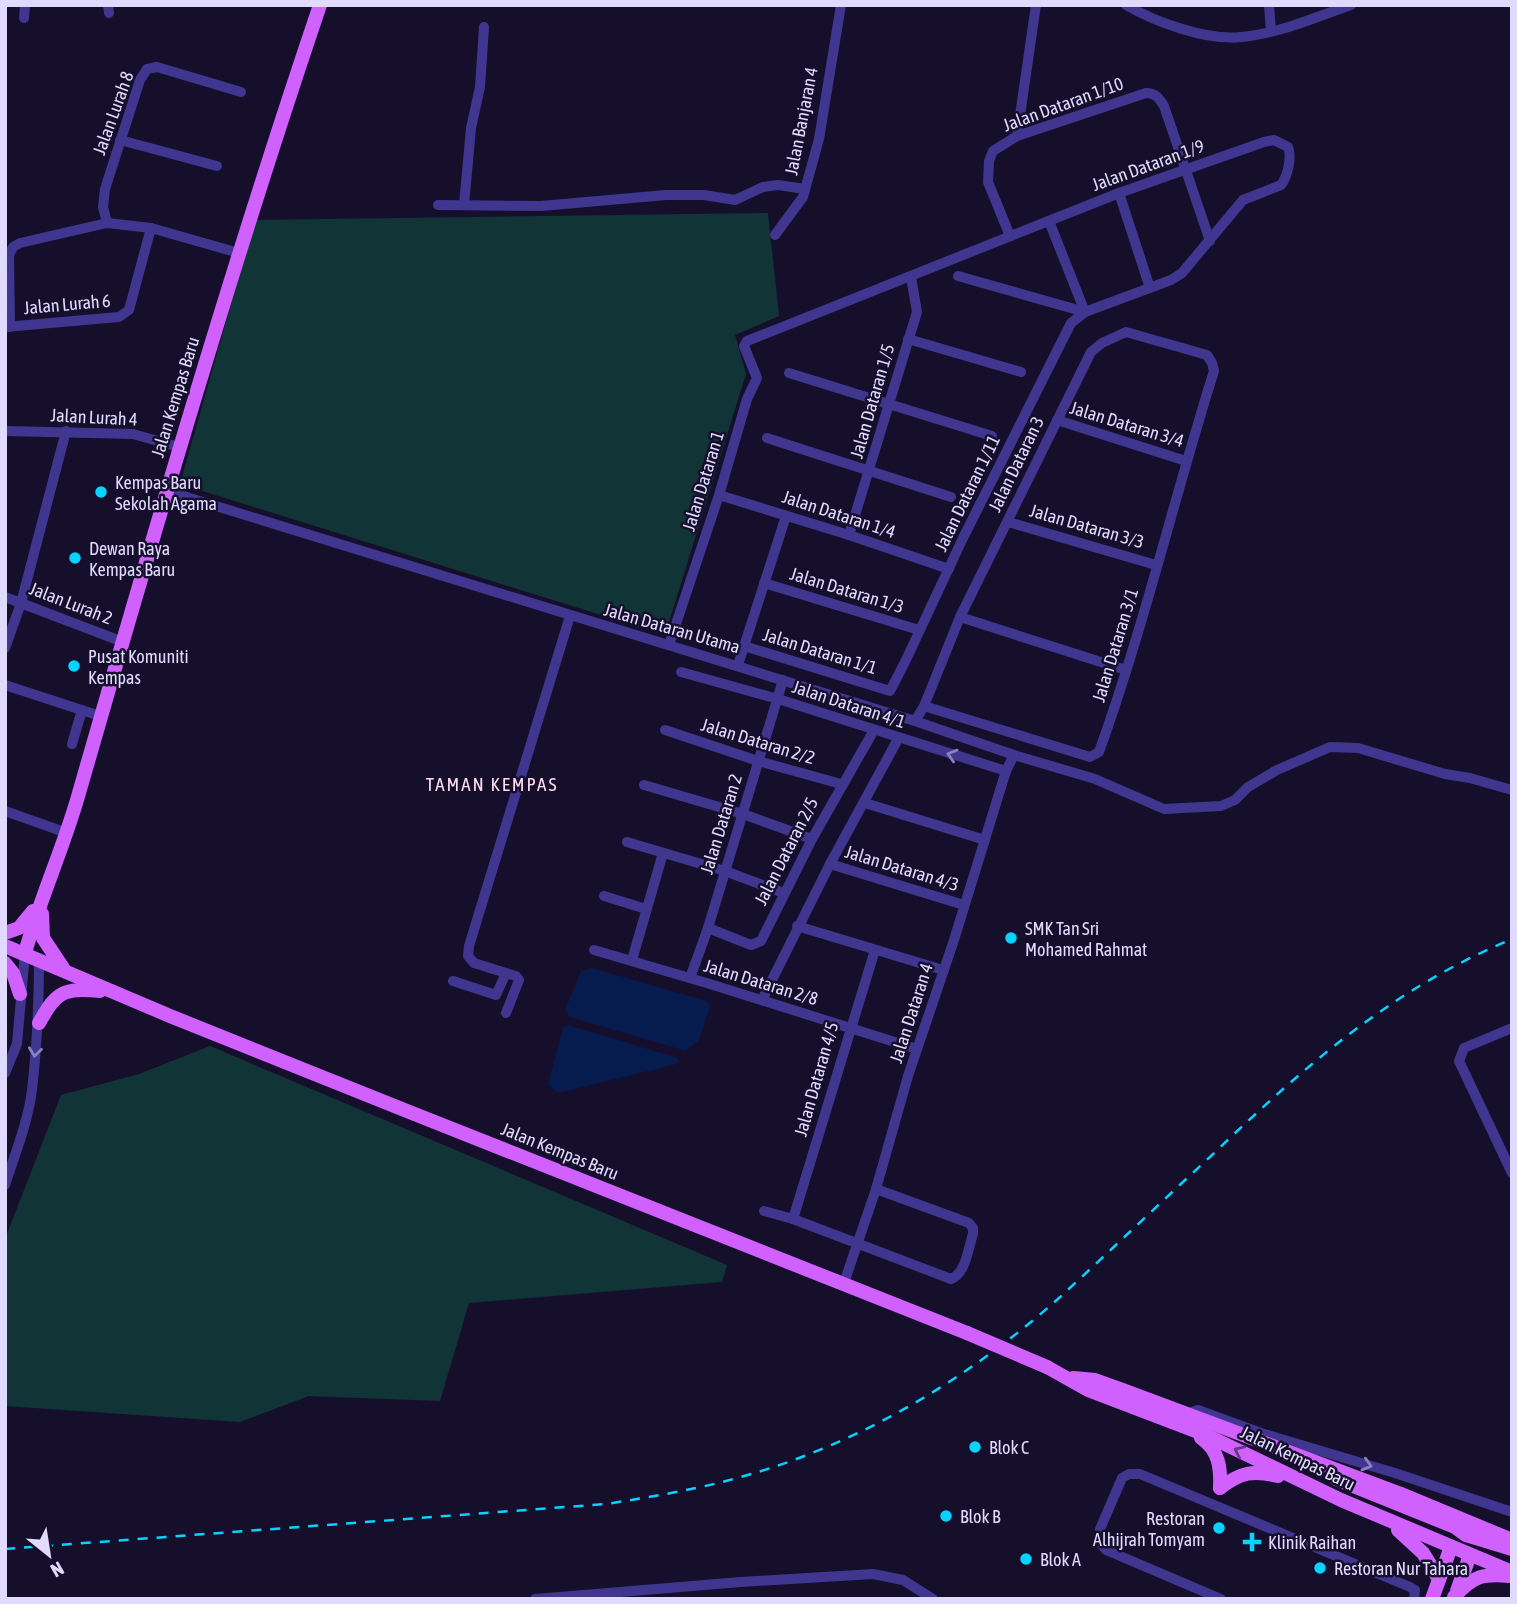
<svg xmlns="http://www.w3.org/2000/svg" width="1517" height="1604" viewBox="0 0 1517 1604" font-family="'Asap Condensed',sans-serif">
<rect width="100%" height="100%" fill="#160f2c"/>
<g fill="#113537">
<path d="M768,213L779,316L735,335L746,374L665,635L180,484L255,220Z"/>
<path d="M210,1046L727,1265L722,1282L469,1303L440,1401L309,1396L240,1422L5,1406V1239L61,1095L139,1074Z"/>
</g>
<g fill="#061b4e">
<path d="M592,968L707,1001L710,1006L699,1040L686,1051L570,1017L565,1010L581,971Z"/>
<path d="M568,1025L675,1057L679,1061L673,1065L558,1093L548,1085L563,1028Z"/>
</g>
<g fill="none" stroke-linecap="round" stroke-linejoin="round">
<g stroke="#40368f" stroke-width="10">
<path d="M108,5L109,13"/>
<path d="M1126,5C1155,22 1207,41 1241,37C1278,34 1316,17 1351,5"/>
<path d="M1269,5L1271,31"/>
<path d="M24,18L25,5"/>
<path d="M1017,136L1036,5"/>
<path d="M120,140L217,166"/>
<path d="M1119,193L1150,288"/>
<path d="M438,205L541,206L666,195H704L735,200L763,187L778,185L805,189"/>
<path d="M464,205L471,128L480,87L484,27"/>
<path d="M1049,221L1085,312"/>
<path d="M107,223L103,207L105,189L140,80L147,69L157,67L241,92"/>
<path d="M775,235L803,197L819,139L841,5"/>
<path d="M1010,236L988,182L989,161L993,151L1017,136L1146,93C1156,93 1159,98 1164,106L1210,241"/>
<path d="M958,276L1085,312"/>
<path d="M5,327L119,317L129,310L151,228"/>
<path d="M10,327L9,255L13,247L20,243L107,223L151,228L239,253"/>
<path d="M908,339L1021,372"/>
<path d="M789,373L992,436"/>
<path d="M1057,420L1186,461"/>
<path d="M5,431L133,434L179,447"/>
<path d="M767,438L951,497"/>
<path d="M167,491L915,721L1014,755L1095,779L1164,809L1221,806L1235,800L1248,787L1277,770L1330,747L1358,748L1445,774L1470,778L1512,790"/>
<path d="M719,495L849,535L949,569"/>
<path d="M1008,522L1156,565"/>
<path d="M849,535L917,312L911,277"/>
<path d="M764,583L919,630"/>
<path d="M5,597L123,642"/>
<path d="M960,617L1126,670"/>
<path d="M669,645L719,495L747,399L757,378L744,346L747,341L1119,193L1264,142L1274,140L1288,147C1292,156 1288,176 1281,185L1243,200L1182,273L1171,280L1085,312L1071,323L963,538L905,662L890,691L744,646"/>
<path d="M5,648L21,603L66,431"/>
<path d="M738,665L786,516"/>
<path d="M681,672L778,699L1006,771"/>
<path d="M5,685L100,716"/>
<path d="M915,721L924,706L960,617L1091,352L1102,343L1126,332L1207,355L1212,363L1214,371C1174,498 1144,627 1099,752L1090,757L924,706"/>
<path d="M665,730L758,761L841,784"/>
<path d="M72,744L82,710"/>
<path d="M644,785L743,814L812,839"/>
<path d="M865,803L985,840"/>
<path d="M5,811L67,833"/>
<path d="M627,842L725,871L784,893"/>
<path d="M830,864L964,905"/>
<path d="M604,896L646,909"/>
<path d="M797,926L943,970"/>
<path d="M708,928L751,945L761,941L812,839L874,730"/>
<path d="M594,950L710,984L917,1049"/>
<path d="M632,960L663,853"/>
<path d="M690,978L708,928L783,680"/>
<path d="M453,981L496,995L506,973L474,963L468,956L469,946L570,616"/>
<path d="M762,1000L830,864L898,739"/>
<path d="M506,1013L519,980L516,976L506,973"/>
<path d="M1512,1028L1464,1048L1459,1061L1512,1173"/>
<path d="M5,1073L17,1044L25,953"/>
<path d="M5,1185C15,1154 28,1122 32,1090C37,1046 39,1003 39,959"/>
<path d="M764,1211L793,1219L951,1279C966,1273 968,1249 973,1234V1228L969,1223L876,1189"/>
<path d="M793,1219L875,950"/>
<path d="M844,1283L876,1189L908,1076L954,940L1006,771L1014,755"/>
<path d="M1186,1414L1198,1410L1261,1433L1395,1473L1512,1512"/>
<path d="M535,1599L741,1582L873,1574L903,1580L933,1599"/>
<path d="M1221,1599L1106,1550L1101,1544L1100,1529L1122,1478L1129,1474H1140L1410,1587L1415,1590L1414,1599"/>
</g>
<g stroke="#d061ff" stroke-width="14">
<path d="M42,914L43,938L63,968"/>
<path d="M5,933L19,928L33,911"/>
<path d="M5,946L170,1016L412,1113L967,1333"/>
<path d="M25,953C40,898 64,847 79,793C155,529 232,265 320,5"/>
<path d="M5,963L13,973L20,994"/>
<path d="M39,1023C57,991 63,988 100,991"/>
<path d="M1047,1367L1088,1390L1206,1435L1341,1500L1512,1572"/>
<path d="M1073,1378L1095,1380L1123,1390L1401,1494L1512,1540"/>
<path d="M1201,1438C1219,1450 1221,1468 1220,1488"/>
<path d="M1336,1479L1455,1527L1466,1535L1512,1549"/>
<path d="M1220,1488C1241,1472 1253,1470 1278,1476"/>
<path d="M1398,1530L1423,1553L1439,1579"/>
<path d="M1457,1591L1470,1555"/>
<path d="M1454,1597C1473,1576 1483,1573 1510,1576"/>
<path d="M1432,1599L1451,1547"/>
</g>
<path stroke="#06d3ff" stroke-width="2.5" stroke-dasharray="10 9" stroke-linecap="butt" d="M5,1549L606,1504C650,1497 694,1490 737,1478C856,1446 967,1380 1059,1298C1110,1251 1160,1203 1211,1156C1304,1067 1391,989 1512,939"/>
<path stroke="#d061ff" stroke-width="14" d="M967,1333L1047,1367"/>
</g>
<defs><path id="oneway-chevron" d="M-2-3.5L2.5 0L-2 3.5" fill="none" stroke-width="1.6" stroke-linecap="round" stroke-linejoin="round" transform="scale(1.75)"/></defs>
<g stroke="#8880c1">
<use href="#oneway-chevron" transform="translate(952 755) rotate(-163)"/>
<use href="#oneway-chevron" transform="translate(35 1052) rotate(97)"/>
<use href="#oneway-chevron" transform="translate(1367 1465) rotate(16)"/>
</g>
<use stroke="#6a348b" href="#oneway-chevron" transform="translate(1239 1451) rotate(-155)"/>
<g fill="#06d3ff" stroke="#160f2c" stroke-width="2.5">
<circle cx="101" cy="492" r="7"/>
<circle cx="75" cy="558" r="7"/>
<circle cx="74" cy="666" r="7"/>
<circle cx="1011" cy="938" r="7"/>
<circle cx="975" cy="1447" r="7"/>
<circle cx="946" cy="1516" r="7"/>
<circle cx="1219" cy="1528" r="7"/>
<path d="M1248.5 1531.5h7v7h7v7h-7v7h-7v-7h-7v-7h7z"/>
<circle cx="1026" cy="1559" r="7"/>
<circle cx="1320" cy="1568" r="7"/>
</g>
<g text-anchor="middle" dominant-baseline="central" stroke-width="5" stroke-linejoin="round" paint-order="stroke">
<g font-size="18" fill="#e1daff" stroke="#160f2c">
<text transform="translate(1063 104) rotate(-20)">Jalan Dataran 1/10</text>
<text transform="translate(113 113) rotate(-70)">Jalan Lurah 8</text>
<text transform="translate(801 121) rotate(-79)">Jalan Banjaran 4</text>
<text transform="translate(1148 165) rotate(-20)">Jalan Dataran 1/9</text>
<text transform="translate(67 304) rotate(-5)">Jalan Lurah 6</text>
<text transform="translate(175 397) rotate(-73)">Jalan Kempas Baru</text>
<text transform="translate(872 401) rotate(-74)">Jalan Dataran 1/5</text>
<text transform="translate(94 417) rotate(3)">Jalan Lurah 4</text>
<text transform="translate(1127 424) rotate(17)">Jalan Dataran 3/4</text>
<text transform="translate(1016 464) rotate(-64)">Jalan Dataran 3</text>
<text transform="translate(703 481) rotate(-73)">Jalan Dataran 1</text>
<text transform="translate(967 493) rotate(-64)">Jalan Dataran 1/11</text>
<text transform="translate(839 514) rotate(18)">Jalan Dataran 1/4</text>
<text transform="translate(1087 526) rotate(16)">Jalan Dataran 3/3</text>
<text transform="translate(847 590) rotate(17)">Jalan Dataran 1/3</text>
<text transform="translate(71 603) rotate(21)">Jalan Lurah 2</text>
<text transform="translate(672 628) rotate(16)">Jalan Dataran Utama</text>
<text transform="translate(1115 645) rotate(-73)">Jalan Dataran 3/1</text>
<text transform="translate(820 651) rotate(17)">Jalan Dataran 1/1</text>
<text transform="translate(849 704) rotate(18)">Jalan Dataran 4/1</text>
<text transform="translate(758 741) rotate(17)">Jalan Dataran 2/2</text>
<text transform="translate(721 824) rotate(-73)">Jalan Dataran 2</text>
<text transform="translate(786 851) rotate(-63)">Jalan Dataran 2/5</text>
<text transform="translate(902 868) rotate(17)">Jalan Dataran 4/3</text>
<text transform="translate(761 982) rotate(17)">Jalan Dataran 2/8</text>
<text transform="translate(911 1013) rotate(-72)">Jalan Dataran 4</text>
<text transform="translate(816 1079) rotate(-74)">Jalan Dataran 4/5</text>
<text transform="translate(560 1151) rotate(22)">Jalan Kempas Baru</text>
<text transform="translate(1298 1458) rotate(26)">Jalan Kempas Baru</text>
</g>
<g font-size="18" fill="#e1daff" stroke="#160f2c" text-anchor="start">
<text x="115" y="482">Kempas Baru<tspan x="115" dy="21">Sekolah Agama</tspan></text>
<text x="89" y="548">Dewan Raya<tspan x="89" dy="21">Kempas Baru</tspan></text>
<text x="88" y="656">Pusat Komuniti<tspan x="88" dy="21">Kempas</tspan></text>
<text x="1025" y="928">SMK Tan Sri<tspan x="1025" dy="21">Mohamed Rahmat</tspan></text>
<text x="989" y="1447">Blok C</text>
<text x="960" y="1516">Blok B</text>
<text x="1205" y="1518" text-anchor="end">Restoran<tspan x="1205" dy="21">Alhijrah Tomyam</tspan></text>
<text x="1268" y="1542">Klinik Raihan</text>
<text x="1040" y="1559">Blok A</text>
<text x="1334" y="1568">Restoran Nur Tahara</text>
</g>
<g font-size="19" letter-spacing="2" fill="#ffdcf0" stroke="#160f2c">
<text x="492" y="784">TAMAN KEMPAS</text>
</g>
</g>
<rect width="1517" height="1604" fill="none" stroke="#e1daff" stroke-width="14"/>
<g transform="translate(49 1555) rotate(150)" stroke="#160f2c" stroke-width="5" paint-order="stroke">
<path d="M0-5L12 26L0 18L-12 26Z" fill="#e1daff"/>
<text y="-10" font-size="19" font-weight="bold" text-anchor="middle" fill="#e1daff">N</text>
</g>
</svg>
